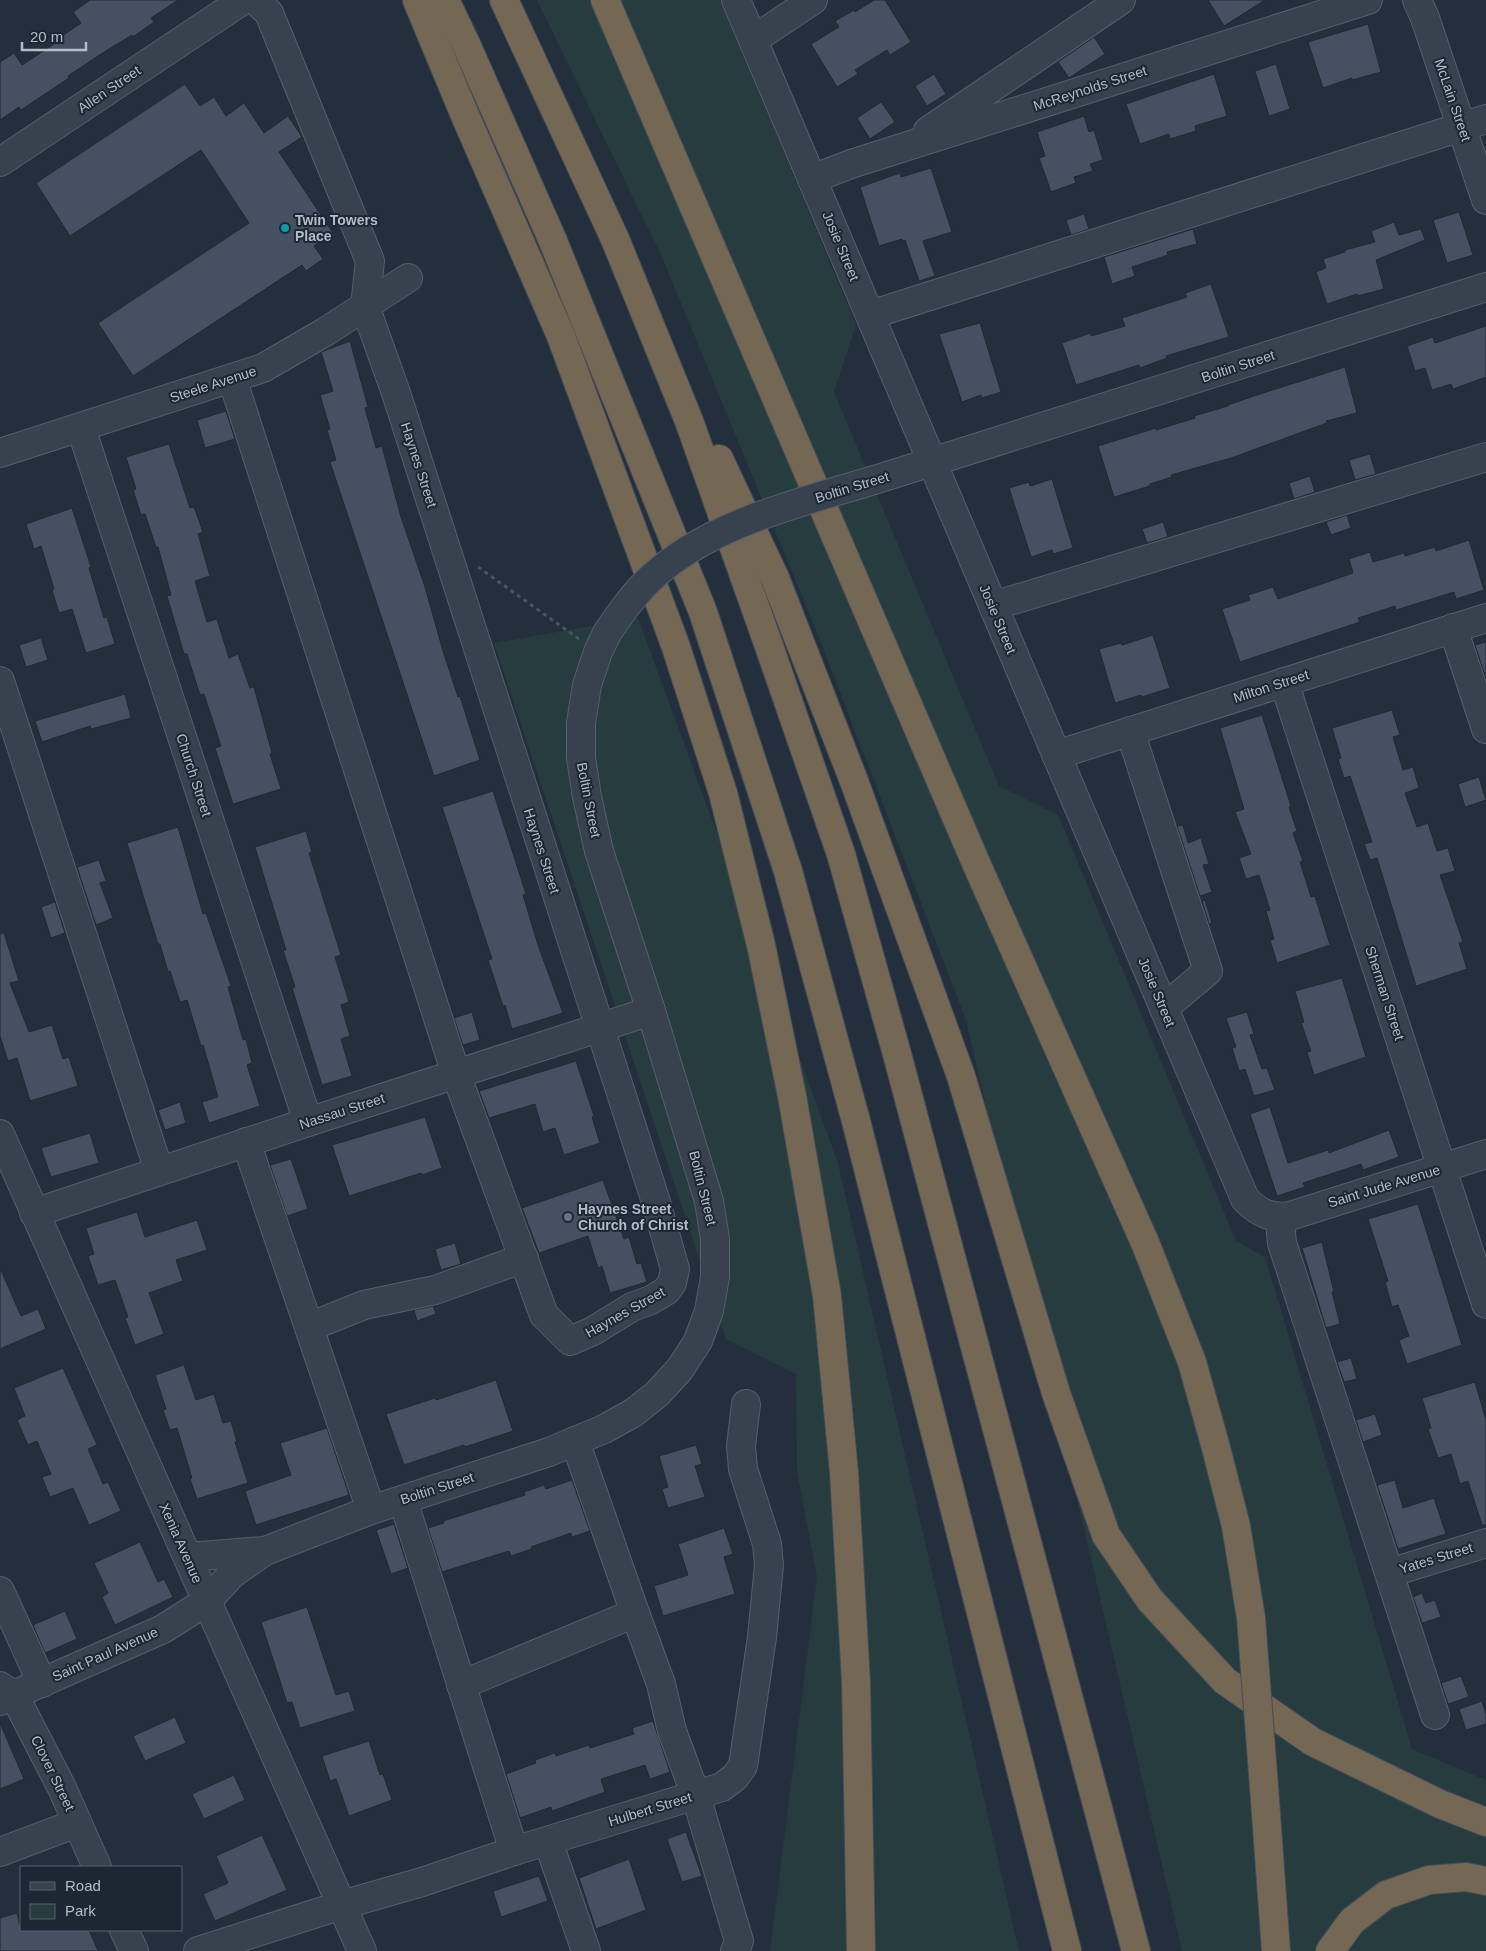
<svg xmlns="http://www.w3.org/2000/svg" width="1486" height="1951" viewBox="0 0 1486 1951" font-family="Helvetica,sans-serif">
<rect width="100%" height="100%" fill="#242f3e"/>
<g fill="#263c3f">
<path d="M537,0H720L856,325L834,392L999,786L1058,815L1236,1241L1265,1257L1412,1749L1486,1780V1951H1182L966,1020L816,630L662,257Z"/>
<path d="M638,618L838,1163L1019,1951H770L817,1577L797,1472L796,1374L726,1339L494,643Z"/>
</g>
<g fill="#455162" stroke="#1f2835">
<path d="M90,0H178L151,18L154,22L133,37L132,35L101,54L68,76L69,78L21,110L19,107L0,120V62L14,53L22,65L57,42L56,40L81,23L73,12Z"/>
<path d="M874,0H885L911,42L890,55L887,50L855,70L858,74L837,87L811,44L839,27L835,21L854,10L855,12Z"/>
<path d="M1208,0H1265L1224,26Z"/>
<path d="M1368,24L1381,72L1352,80V78L1323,88L1308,42Z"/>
<path d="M1094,37L1105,54L1069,78L1058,62Z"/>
<path d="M1276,64L1290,109L1269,116L1255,71Z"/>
<path d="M934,74L946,94L927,106L915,86Z"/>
<path d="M1214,74L1227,116L1195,126L1196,131L1170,139L1169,134L1140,144L1126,104Z"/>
<path d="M185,84L200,106L214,97L226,116L244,103L264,133L288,116L302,137L279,152L333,233L314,246L323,259L306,271L302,265L133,376L98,323L249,223L201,150L70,236L36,183Z"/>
<path d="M881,102L895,122L870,139L857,118Z"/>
<path d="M1084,116L1089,132L1094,130L1103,160L1090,164L1093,171L1074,177L1076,183L1051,192L1039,158L1045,156L1037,132Z"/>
<path d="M931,168L952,232L923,241L935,276L919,281L905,240L902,241V239L879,246L860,187L900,173L901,177Z"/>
<path d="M1459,212L1473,255L1447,263L1433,220Z"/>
<path d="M1084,214L1089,229L1071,235L1066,220Z"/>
<path d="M1394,222L1399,235L1421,229L1425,240L1376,260L1384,289L1358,296L1357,294L1327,304L1316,272L1326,268L1323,259L1345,252V250L1375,242L1371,231Z"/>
<path d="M1193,229L1197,244L1167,252L1168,255L1132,267L1135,276L1112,284L1104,257Z"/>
<path d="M1211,284L1229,337L1166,356L1167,358L1140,368L1139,365L1076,385L1062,343L1090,333L1091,336L1125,326L1122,318L1187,297L1185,293Z"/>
<path d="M980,323L1001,392L982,398L981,395L962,402L939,334Z"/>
<path d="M1486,326V377L1453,389L1451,384L1432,390L1425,368L1415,371L1407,346L1433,337L1435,343Z"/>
<path d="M350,341L368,407L365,408L376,448L382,446L401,517L425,587L443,651L458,697L460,696L480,760L434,776L330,462L336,460L327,430L330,429L320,395L333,391L321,352Z"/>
<path d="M1345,367L1357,413L1326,421L1327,423L1231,458L1171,475L1172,477L1150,484V486L1114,497L1098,446L1156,428V430L1195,418L1194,416L1228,406V405L1257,395Z"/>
<path d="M226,411L235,439L205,448L197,420Z"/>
<path d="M169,444L190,508L194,507L203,532L198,534L210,576L195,581L207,622L217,619L229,658L238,654L250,688L254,687L272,753L270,754L281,789L233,804L215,748L221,746L204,694L200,695L187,654H184L167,596L171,595L158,547H156L145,514L141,515L133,490L136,489L126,457Z"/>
<path d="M1370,454L1376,474L1355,480L1349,460Z"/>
<path d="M1310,476L1315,492L1294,499L1289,483Z"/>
<path d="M1052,479L1073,548L1053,554L1052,550L1031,557L1009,488L1029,482L1030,486Z"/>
<path d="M72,508L91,567L89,568L104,618L107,617L115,644L86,653L72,609L59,613L52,590L54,589L41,546L34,549L26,524Z"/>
<path d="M1347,515L1351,528L1331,535L1326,522Z"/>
<path d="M1163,522L1168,537L1147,543L1142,529Z"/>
<path d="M1469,540L1484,590L1456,599L1454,592L1396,610L1395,606L1358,618L1360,622L1240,662L1222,609L1250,600L1248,595L1273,587L1278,599L1353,573L1349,559L1370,552L1373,562L1404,553L1405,556L1435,547L1436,551Z"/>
<path d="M1153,635L1170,688L1142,697L1141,695L1115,703L1099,649L1121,643L1122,645Z"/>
<path d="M41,638L48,660L26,667L19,645Z"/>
<path d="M1486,642V679L1475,645Z"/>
<path d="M125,694L131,718L91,729L90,726L42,742L35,721Z"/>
<path d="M1392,710L1400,735L1393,737L1403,770L1413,767L1419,788L1405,793L1417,827L1428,823L1437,851L1448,848L1455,871L1440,875L1463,942L1459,943L1467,969L1416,986L1377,858L1370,860L1364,844L1372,842L1350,776L1344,778L1338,759L1341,758L1332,728Z"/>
<path d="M1262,715L1291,806L1289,807L1297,831L1293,833L1303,861L1300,862L1311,897L1315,896L1330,945L1277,963L1270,940L1274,939L1266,911L1270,910L1259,875L1246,879L1239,858L1251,854L1235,812L1244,809L1220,728Z"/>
<path d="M1479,777L1486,800L1465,807L1458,784Z"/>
<path d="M493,791L526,894L523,895L538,945L563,1013L512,1029L505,1005L503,1006L488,960L492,959L442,807Z"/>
<path d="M1183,825L1188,843L1201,838L1209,864L1203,865L1212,892L1200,896L1177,826Z"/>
<path d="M178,827L203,914L206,913L231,986L228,987L243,1040L246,1039L252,1063L247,1065L260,1106L209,1123L202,1102L218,1097L203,1045L201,1046L187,1000L180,1002L170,971L168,972L160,944H158L127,843Z"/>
<path d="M306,831L312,852L309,853L341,955L335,957L349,1002L341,1005L350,1036L341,1039L352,1076L322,1085L292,988L295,987L283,950H286L255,847Z"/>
<path d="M99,860L106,881L100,883L113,918L96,925L77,867Z"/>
<path d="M1205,900L1212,923L1209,924L1202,901Z"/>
<path d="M55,902L65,933L51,938L41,907Z"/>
<path d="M4,933L19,981L10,983L29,1032L52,1025L63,1059L69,1057L78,1086L30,1101L17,1058L8,1061L0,1036V934Z"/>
<path d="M1342,978L1366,1057L1314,1075L1307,1052L1311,1051L1301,1023L1304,1022L1295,991Z"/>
<path d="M472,1012L480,1040L463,1045L454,1018Z"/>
<path d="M1247,1012L1254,1034L1250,1035L1262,1069L1267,1068L1275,1090L1254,1096L1245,1069L1239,1071L1232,1048L1236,1047L1226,1018Z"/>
<path d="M576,1061L594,1116L592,1117L600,1143L564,1155L555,1128L543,1132L535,1104L489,1118L479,1091Z"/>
<path d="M180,1102L186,1123L165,1130L158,1110Z"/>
<path d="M1270,1107L1288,1163L1328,1150L1329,1153L1389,1130L1399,1157L1363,1170L1361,1164L1303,1183L1305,1187L1277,1196L1250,1114Z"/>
<path d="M425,1117L442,1168L422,1175L421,1173L349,1196L332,1145Z"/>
<path d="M90,1133L99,1163L51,1177L41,1148Z"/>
<path d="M291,1159L308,1209L287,1216L270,1165Z"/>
<path d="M603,1180L624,1239L629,1237L637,1264L641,1263L647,1282L610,1293L602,1266L598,1268L588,1236L539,1253L522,1208Z"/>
<path d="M1418,1204L1462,1345L1407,1364L1399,1340L1409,1336L1398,1305L1392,1307L1385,1282L1388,1281L1368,1219Z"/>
<path d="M137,1212L145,1237L197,1220L207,1250L176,1260L183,1281L149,1293L164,1334L135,1345L125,1318L128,1317L115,1280L98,1285L88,1256L94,1254L86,1228Z"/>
<path d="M1322,1242L1334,1292H1332L1340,1324L1326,1328L1302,1248Z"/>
<path d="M455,1243L461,1264L441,1270L435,1249Z"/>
<path d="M0,1268L21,1316L38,1309L46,1329L0,1349Z"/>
<path d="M433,1306L436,1314L417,1321L414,1310Z"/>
<path d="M1351,1358L1357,1379L1344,1382L1337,1362Z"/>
<path d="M184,1365L196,1400L214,1394L223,1423L231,1421L237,1442H235L248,1483L197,1499L190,1479L192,1478L177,1428L170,1430L163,1410L166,1409L155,1375Z"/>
<path d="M63,1368L97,1445L88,1449L103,1484L108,1482L121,1511L89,1525L73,1488L50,1497L42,1477L51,1474L37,1441L28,1445L17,1420L25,1416L14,1388Z"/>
<path d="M496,1380L513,1431L465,1447L464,1445L404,1465L386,1414L435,1398L436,1400Z"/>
<path d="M1475,1382L1486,1420V1525H1482L1468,1481L1460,1484L1451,1454L1438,1458L1428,1429L1431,1428L1422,1398Z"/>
<path d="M1375,1414L1382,1435L1363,1442L1356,1420Z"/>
<path d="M327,1428L349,1495L256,1525L245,1491L291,1475L280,1443Z"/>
<path d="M696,1445L702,1464L695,1466L705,1497L668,1508L662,1489L668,1487L659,1456Z"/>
<path d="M572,1480L590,1531L572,1537L571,1533L531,1547L532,1549L511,1556L509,1551L442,1572L428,1528L444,1523L443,1521L525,1495L524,1492L544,1485L546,1489Z"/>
<path d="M1395,1480L1403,1508L1434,1498L1446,1534L1398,1549L1377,1485Z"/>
<path d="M394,1524L408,1568L391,1574L376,1530Z"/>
<path d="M724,1528L733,1554L724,1557L735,1594L663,1616L654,1586L688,1575L678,1544Z"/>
<path d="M140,1542L158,1582L164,1579L173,1597L115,1625L102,1597L108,1593L94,1563Z"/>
<path d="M1422,1593L1426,1603L1435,1600L1441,1617L1422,1623L1413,1597Z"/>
<path d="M307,1607L336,1695L349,1691L355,1711L300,1728L292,1702L287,1703L261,1622Z"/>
<path d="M65,1611L77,1639L45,1653L33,1625Z"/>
<path d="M1461,1676L1469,1697L1448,1704L1441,1683Z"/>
<path d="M1482,1701L1486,1714V1724L1466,1730L1459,1709Z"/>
<path d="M175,1717L186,1743L145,1761L133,1736Z"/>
<path d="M653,1721L670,1772L650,1779L645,1765L601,1779L605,1792L552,1811L551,1807L520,1818L506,1774L536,1763L535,1760L555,1753L556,1756L589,1745L590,1748L634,1734L632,1728Z"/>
<path d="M0,1723L24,1779L0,1789Z"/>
<path d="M369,1741L380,1775L383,1774L392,1800L349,1816L336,1779L330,1781L322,1756Z"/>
<path d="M234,1775L245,1800L204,1819L192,1794Z"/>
<path d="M686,1832L702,1876L682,1882L667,1839Z"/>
<path d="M262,1835L287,1890L215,1921L203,1894L228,1883L216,1856Z"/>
<path d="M629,1859L646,1910L596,1929L579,1878Z"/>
<path d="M539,1876L548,1901L501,1917L493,1891Z"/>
<path d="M17,1913L21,1930H89L98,1951H0V1918Z"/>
</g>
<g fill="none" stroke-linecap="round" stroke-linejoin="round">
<g stroke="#565f6c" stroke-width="30">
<g id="minor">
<path d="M736,0L1245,1199C1259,1213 1271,1219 1290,1216L1486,1154"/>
<path d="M1417,0L1425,18L1486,200"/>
<path d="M753,40L813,0"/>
<path d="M928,131L1121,0"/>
<path d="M0,162L243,0"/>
<path d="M812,179L851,164L1368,0"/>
<path d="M870,315L1486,119"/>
<path d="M232,378L456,1074L544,1315L570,1341L593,1331L632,1307L651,1300L666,1291L672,1283L675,1269L656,1202L396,393L365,306L370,261L269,13L255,0"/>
<path d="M81,428L308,1122"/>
<path d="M0,453L263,368L325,332L408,278"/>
<path d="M887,476L1486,287"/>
<path d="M993,606L1486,457"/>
<path d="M1453,628L1486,729"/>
<path d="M0,681L159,1171"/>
<path d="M1284,682L1486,1304"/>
<path d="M1130,731L1208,971L1164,1008"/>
<path d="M1056,755L1486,618"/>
<path d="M0,1134L362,1951"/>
<path d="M246,1142L371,1510"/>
<path d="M34,1213L308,1122L651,1011"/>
<path d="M1282,1217L1281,1233L1282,1243L1435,1715"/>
<path d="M309,1327L364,1305L435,1290L524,1258"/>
<path d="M403,1500L514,1851"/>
<path d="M188,1557L264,1551"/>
<path d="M1387,1567L1393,1571L1399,1570L1486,1543"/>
<path d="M0,1591L42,1683"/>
<path d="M635,1613L661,1684L672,1731L696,1796L739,1941L735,1951"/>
<path d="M461,1685L635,1613L575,1441"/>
<path d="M0,1686L14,1695L62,1788L97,1867"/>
<path d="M0,1701L163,1629L207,1601L232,1574L265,1551L371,1510L549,1452L604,1429L633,1413L657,1394L680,1369L698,1341L709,1311L715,1277V1239L709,1201L651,1011L599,851L587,797L581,758V723L587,685L598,652L607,633"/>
<path d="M548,1841L586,1951"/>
<path d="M0,1852L77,1823"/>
<path d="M124,1930L134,1951"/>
<path d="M198,1951L342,1905L422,1882L514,1851L722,1787L735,1777L743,1766L762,1637L769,1565L767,1544L743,1469L741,1446L746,1404"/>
</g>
</g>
<g stroke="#434c59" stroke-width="30">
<g id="highway">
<path d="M417,0L464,113L561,336L676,647L723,793L761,945L792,1096L827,1296L844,1472L856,1682L861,1951"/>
<path d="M445,0L466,44L553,241L703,612L788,871L856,1121L1067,1951"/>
<path d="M504,0L615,239L689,421L769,646L841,854L897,1054L1136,1951"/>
<path d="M605,0L976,863L1146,1245L1192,1362L1216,1448L1236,1526L1251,1618"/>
<path d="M719,459L775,578L854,781L961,1076L1056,1393L1106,1535L1150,1600L1225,1681L1313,1742L1440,1804L1486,1822"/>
<path d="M1265,1800L1276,1951"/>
<path d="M1330,1951L1352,1921L1386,1895L1429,1880L1466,1877L1486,1881"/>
</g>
</g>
<path stroke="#44595c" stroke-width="3" stroke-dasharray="4 4" stroke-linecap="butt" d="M478,567L579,639"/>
<use href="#minor" stroke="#38414e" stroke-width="28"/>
<use href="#highway" stroke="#746855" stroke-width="28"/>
<g stroke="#565f6c" stroke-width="30" stroke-linecap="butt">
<path id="minor-bridge" d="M607,633C620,614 633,595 650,579C711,521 808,501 887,476"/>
</g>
<g stroke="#434c59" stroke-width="30" stroke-linecap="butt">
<path id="highway-bridge" d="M1251,1618L1265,1800"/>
</g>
<use href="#minor-bridge" stroke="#38414e" stroke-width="28"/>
<use href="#highway-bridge" stroke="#746855" stroke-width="28"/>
</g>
<circle fill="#0f9aa8" stroke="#1d2633" stroke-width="2" cx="285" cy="228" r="5"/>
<circle fill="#6b7280" stroke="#1d2633" stroke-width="2" cx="568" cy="1217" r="5"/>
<g text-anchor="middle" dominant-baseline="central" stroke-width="4" stroke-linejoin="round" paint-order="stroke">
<g font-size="14" fill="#b4bcc9" stroke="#1d2633">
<text transform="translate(1090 88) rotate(-18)">McReynolds Street</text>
<text transform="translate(109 89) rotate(-34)">Allen Street</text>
<text transform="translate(1453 100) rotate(71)">McLain Street</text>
<text transform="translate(841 246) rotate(67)">Josie Street</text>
<text transform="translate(1238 366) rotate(-18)">Boltin Street</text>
<text transform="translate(213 384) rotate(-18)">Steele Avenue</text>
<text transform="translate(419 465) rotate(72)">Haynes Street</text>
<text transform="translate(852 487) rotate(-17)">Boltin Street</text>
<text transform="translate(998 619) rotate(67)">Josie Street</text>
<text transform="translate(1271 686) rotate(-18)">Milton Street</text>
<text transform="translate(194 775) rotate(72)">Church Street</text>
<text transform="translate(589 800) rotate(79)">Boltin Street</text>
<text transform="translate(542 851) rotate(72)">Haynes Street</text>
<text transform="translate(1157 992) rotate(67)">Josie Street</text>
<text transform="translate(1385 993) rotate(72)">Sherman Street</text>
<text transform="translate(342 1111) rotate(-18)">Nassau Street</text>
<text transform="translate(1384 1186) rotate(-17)">Saint Jude Avenue</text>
<text transform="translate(703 1188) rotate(76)">Boltin Street</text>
<text transform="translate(625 1312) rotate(-29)">Haynes Street</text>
<text transform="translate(437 1488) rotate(-18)">Boltin Street</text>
<text transform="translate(181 1543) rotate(66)">Xenia Avenue</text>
<text transform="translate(1436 1558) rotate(-17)">Yates Street</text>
<text transform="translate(105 1654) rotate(-24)">Saint Paul Avenue</text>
<text transform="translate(53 1773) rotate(64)">Clover Street</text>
<text transform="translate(650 1809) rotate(-17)">Hulbert Street</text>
</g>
<g font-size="14" font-weight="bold" fill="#b4bcc9" stroke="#1d2633" text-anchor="start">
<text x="295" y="220">Twin Towers<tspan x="295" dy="16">Place</tspan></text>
<text x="578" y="1209">Haynes Street<tspan x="578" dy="16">Church of Christ</tspan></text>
</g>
</g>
<rect x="20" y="1866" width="162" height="65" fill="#1d2633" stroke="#59626f"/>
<rect x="30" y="1882" width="25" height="8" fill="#38414e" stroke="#59626f"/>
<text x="65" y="1891" font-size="15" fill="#b4bcc9">Road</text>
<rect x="30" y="1904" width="25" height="15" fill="#263c3f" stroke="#59626f"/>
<text x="65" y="1916" font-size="15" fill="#b4bcc9">Park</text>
<path d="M22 42v8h64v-8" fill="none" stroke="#b4bcc9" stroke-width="2.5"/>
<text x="30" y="42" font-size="15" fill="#b4bcc9" stroke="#1d2633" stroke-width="4" paint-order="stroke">20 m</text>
</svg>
